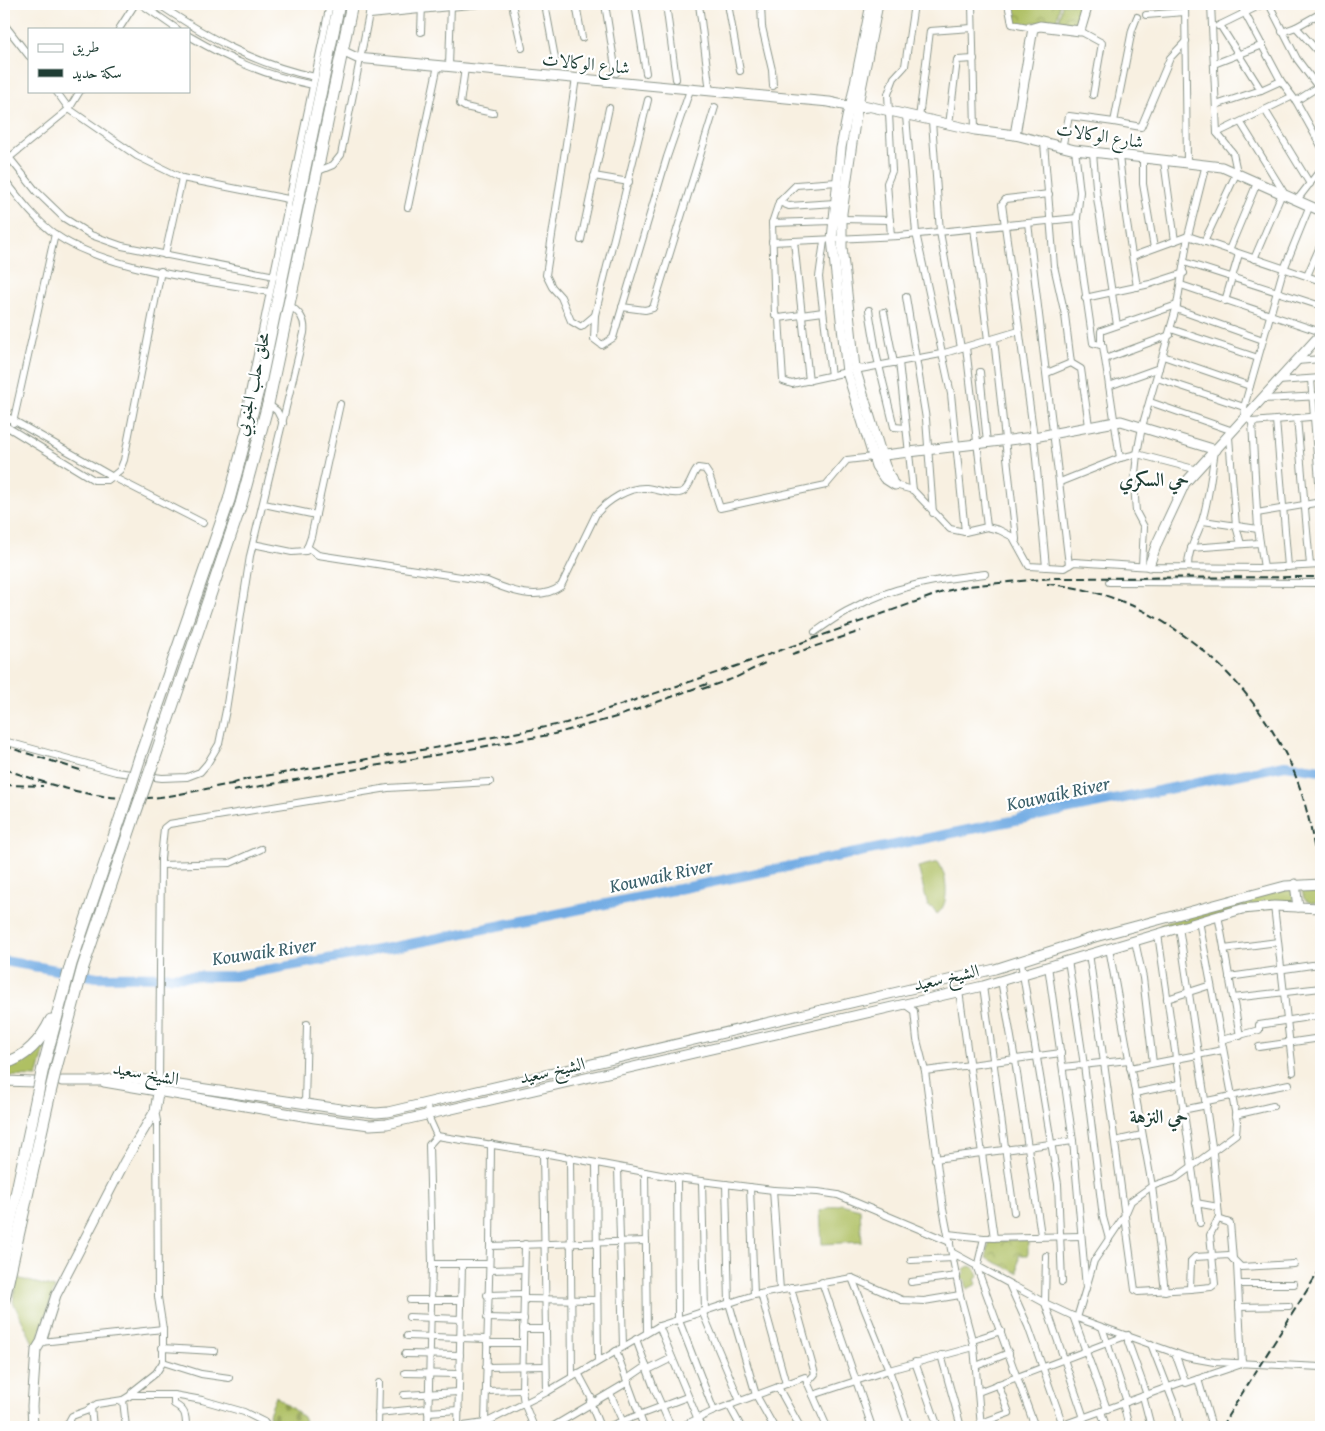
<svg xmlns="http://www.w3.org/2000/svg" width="1325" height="1431" viewBox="0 0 1325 1431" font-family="'Gentium Book Plus',Amiri,serif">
<defs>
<pattern id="cemetery-stones" width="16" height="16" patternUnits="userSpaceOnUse" patternTransform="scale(1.25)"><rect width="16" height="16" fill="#afc063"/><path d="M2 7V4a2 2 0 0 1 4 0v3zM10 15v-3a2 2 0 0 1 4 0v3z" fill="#8e9d52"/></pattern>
<pattern id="park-crowns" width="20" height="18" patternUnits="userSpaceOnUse" patternTransform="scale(1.25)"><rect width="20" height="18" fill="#afc063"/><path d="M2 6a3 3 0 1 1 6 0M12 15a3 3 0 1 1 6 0" fill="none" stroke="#8e9d52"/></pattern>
</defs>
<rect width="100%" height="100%" fill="#fff"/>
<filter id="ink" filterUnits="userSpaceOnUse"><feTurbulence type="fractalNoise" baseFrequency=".02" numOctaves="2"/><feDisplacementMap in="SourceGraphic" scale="10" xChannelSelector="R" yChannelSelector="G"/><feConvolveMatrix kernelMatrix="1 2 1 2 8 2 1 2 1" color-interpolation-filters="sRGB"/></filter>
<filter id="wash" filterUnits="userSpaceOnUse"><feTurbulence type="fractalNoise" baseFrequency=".0096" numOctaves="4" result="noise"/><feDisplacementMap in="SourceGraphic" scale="20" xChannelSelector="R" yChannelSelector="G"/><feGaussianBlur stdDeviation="1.12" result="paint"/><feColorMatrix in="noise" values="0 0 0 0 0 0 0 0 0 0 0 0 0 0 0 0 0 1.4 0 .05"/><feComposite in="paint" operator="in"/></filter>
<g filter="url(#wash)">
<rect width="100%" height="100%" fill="#f8f0e1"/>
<g fill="#afc063" stroke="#677e4c">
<path d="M938,862C947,874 951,904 937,914L933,908L928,906L918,867Z"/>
<path d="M1301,888H1318L1319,903H1310L1304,899Z"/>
<path d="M1285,889H1292L1295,903L1162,930L1160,924Z"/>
<path d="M50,1032L37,1077L4,1076V1068Z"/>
<path d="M841,1204L860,1209L862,1242L822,1244L820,1211Z"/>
<path d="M969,1266L975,1268L978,1277L975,1279L977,1284L967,1289L965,1279L961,1280V1277L964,1274V1269Z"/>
<path d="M17,1278L55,1288L35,1347L13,1302Z"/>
</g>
<path fill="url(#cemetery-stones)" stroke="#677e4c" d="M276,1396L303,1417L307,1427H272L269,1414Z"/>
<g fill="url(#park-crowns)" stroke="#677e4c">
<path d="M1012,4H1060L1056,24L1032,22L1029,26L1014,22Z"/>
<path d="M1062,4H1084L1081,26L1076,28L1058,25Z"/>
<path d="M990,1240H1028V1255H1019L1018,1273L986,1258Z"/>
</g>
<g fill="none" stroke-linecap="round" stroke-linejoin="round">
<path stroke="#74ade4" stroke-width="10" d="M4,961L97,977L234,976L405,945L1285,765L1321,770"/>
</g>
</g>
<g filter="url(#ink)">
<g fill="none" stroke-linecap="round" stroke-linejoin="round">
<g stroke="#8c968a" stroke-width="8">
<g id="street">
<path d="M141,4L177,29"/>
<path d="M158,4C209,38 254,64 315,77"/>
<path d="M512,4L522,48"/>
<path d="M545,4L555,58"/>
<path d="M576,4L582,38"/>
<path d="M605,4L616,73"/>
<path d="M635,4L646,73"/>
<path d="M666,4L676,79"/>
<path d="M699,4L710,92"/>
<path d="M728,4L740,71"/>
<path d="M761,4L762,27L772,70L773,86"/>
<path d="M972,4L975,130"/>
<path d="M1008,4L1012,24L1033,28"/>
<path d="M1185,4L1187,164"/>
<path d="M1240,4L1281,81L1296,101L1321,146"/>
<path d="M1269,4L1297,59L1321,91"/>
<path d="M370,15L480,4"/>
<path d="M1146,15L1185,12"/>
<path d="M4,24L29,56"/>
<path d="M1218,26L1263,4"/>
<path d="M1296,27L1321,55"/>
<path d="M119,29L135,4"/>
<path d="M1080,31L1102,43L1093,95"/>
<path d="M421,32L422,4"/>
<path d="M1282,32L1296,27L1321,13"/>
<path d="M189,36C232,61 264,75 313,85"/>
<path d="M1214,64L1263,45"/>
<path d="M449,66L451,4"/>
<path d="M465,68L460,104L465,107L493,113"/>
<path d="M576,78L546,275L552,287L561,297L571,321L581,327L594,316"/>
<path d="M1261,90L1281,81"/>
<path d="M56,91L69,109L137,156L182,178L288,199"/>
<path d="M648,100L595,315L594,339L602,345L613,338L667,157L690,90"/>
<path d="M1296,101L1318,87"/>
<path d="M1216,105L1261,90L1220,25"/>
<path d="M1265,110L1310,184"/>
<path d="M906,116L916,233L951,394L965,532"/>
<path d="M919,118L930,31L972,28"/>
<path d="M932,121L940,232L961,348"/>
<path d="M1114,122L1141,127L1170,58L1186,41"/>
<path d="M1241,123L1283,191L1254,259"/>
<path d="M949,125L957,60L974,59"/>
<path d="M1217,133L1291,97"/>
<path d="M1044,143L1054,266L1065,315L1071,363L1081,369L1089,426"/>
<path d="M1062,148L1069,116L1114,122L1132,30L1137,17"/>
<path d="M1075,150L1080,192L1077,218L1079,247L1093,343L1103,346L1120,458"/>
<path d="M4,151L36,191L64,218L91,235L122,246L275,276"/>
<path d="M1093,153L1097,198L1117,325"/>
<path d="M1119,156L1126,217L1137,287"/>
<path d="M1143,159V184L1154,248"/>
<path d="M1164,161L1175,241"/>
<path d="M4,162L69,109L80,91"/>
<path d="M316,172L333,165L341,155L371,4"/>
<path d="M594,176L629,182"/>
<path d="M4,179C19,198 35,220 56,235C106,270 208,280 269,292"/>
<path d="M837,182L796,185L779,202L772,223L775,315L779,318L783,381L792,384L847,372"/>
<path d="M1297,200L1321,169"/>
<path d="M779,202L789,206L835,203"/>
<path d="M1310,205L1282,274L1244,407L1245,417L1252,422L1321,416"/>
<path d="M408,207L438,65"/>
<path d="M842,219L890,220"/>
<path d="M772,223L833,221"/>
<path d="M1028,223L1069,565"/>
<path d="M974,228L988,340"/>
<path d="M891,236L887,183L892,171L888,94L894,78L905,66L914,4"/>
<path d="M581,240L609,108"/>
<path d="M794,241L809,381"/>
<path d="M824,241L819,277L831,376"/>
<path d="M772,242L899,236L1077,218"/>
<path d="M1204,242L1237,172L1233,153L1217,133L1211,4"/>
<path d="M1229,250L1257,183"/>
<path d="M165,255L182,178"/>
<path d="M1133,256L1188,236L1321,281"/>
<path d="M1184,262L1321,306"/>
<path d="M1307,276L1321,244"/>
<path d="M1181,285L1321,332"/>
<path d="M906,297L926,419L933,513"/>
<path d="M1085,298L1150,284L1184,273"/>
<path d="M1225,301L1239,254"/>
<path d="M622,307L645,310L653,308L715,107"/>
<path d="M1176,309L1263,340"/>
<path d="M869,310L877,357L894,427L906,428"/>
<path d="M884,312L894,363"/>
<path d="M779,318L823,312"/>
<path d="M1171,329L1258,358"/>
<path d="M994,339L1016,539"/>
<path d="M1101,344V331L1177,305"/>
<path d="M966,347L987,527"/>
<path d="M1163,356L1250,386"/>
<path d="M1105,359L1170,335"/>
<path d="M1297,361L1321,359"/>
<path d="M899,362L913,490"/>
<path d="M855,370L941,354L1019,331"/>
<path d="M980,372L987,443"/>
<path d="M1047,373L1071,363"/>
<path d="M1157,378L1244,407"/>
<path d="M1311,379L1321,507"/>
<path d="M1278,381L1321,378"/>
<path d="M1109,386L1159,368"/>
<path d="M1262,399L1321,396"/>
<path d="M1150,402L1233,431"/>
<path d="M268,404L277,411L283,423"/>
<path d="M4,415L113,477L203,523"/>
<path d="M1297,418L1310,565"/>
<path d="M1276,420L1288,567"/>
<path d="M243,422L330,4"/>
<path d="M1252,422L1258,529L1264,568"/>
<path d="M13,423L55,234"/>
<path d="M4,425L94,480H108L120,470L124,460L161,271"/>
<path d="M1229,437L1236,526L1241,544"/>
<path d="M1060,482L1120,458L1137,454L1198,470"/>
<path d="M895,485L913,490L950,529L965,532L987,527L999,530L1013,537L1029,566L1064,568L1074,562L1151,567L1264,568L1321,565"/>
<path d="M264,504L316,515"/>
<path d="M1257,513L1321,502"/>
<path d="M1203,521L1258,529"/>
<path d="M253,544L292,552L306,551L311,537L340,404"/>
<path d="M307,547L318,555L487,581C510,591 539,602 561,586L596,514C607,501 628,487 646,488C657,489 676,497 684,491C691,485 692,474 698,468L705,469L709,475L720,508L826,485L847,460L873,457"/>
<path d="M1191,548L1259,543"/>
<path d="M1142,566L1144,527L1136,512L1134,483L1137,454L1142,427L1177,305L1188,236L1206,164"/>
<path d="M1188,566C1188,549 1197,537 1202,521C1209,499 1211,475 1215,451"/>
<path d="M1046,567L1034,437L1002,204L1006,199L1049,194"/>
<path d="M1109,582L1321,583"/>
<path d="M815,632C827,624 838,615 851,609C892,586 939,579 985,574"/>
<path d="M4,741L116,772L162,778L187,777L200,772L207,764L219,744L226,710L250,556L304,333C306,319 299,312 288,304"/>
<path d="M161,865L230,863L261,849"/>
<path d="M1274,906L1293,1072"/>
<path d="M1218,915L1240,1036"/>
<path d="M1179,927L1213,1153L1219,1217L1210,1235L1215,1284L1211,1287L1190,1289"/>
<path d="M1158,934L1200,1223"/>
<path d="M1135,941L1143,978L1153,1063"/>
<path d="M1109,948L1152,1186L1165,1291"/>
<path d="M1224,949L1278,942"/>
<path d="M1089,953L1135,1290L1138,1292L1190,1289L1191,1261L1195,1257L1229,1255L1241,1267L1294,1264"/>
<path d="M1068,960L1084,1065L1103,1217L1109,1239"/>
<path d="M1021,962L1058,1184L1062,1282"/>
<path d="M1048,966L1073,1141L1081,1230L1086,1288L1077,1318"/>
<path d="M1229,977L1319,964"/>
<path d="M1001,980L1015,1060L1041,1235"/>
<path d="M983,986L1014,1212"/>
<path d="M959,991L994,1238"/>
<path d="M1233,998L1321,988"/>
<path d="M1167,999L1211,985"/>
<path d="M904,1004L914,1011L917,1040L925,1071L943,1209L960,1295L974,1347L981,1427"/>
<path d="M1221,1040L1259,1030V1025L1321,1015"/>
<path d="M1259,1047L1321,1038"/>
<path d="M1063,1067L1129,1060"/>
<path d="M1130,1068L1223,1050"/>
<path d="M925,1071L1061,1053"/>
<path d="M159,1081L161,859L164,828L169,824L388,788L490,782"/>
<path d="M1135,1093L1179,1084"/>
<path d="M1207,1101L1289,1084"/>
<path d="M427,1103L428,1116L437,1136L429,1145L432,1264L428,1427"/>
<path d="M305,1104L307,1024"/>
<path d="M1182,1110L1207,1105"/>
<path d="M1235,1115L1273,1106"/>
<path d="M437,1136L543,1153L677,1178L773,1190L780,1290"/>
<path d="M1115,1141L1142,1135"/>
<path d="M543,1153L547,1392"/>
<path d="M570,1157L572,1376"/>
<path d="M935,1159L1073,1141"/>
<path d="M596,1163L598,1360"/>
<path d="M618,1168L623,1346"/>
<path d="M645,1172L647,1332"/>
<path d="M677,1178L678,1318L714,1411"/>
<path d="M702,1181L705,1311"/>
<path d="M726,1184L729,1303L756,1395L774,1427"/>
<path d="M750,1187L754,1295"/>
<path d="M773,1190L818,1192L838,1195L950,1242"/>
<path d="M1196,1203L1218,1207"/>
<path d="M1218,1219L1230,1223L1233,1259"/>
<path d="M948,1234L984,1238L977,1268L1035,1427"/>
<path d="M984,1238L1081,1236"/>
<path d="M525,1244L522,1390L524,1403L534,1427"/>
<path d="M490,1246L491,1144"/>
<path d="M953,1253L1045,1303L1077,1318L1186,1357L1214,1362L1321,1367"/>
<path d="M1046,1256L1045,1303L1084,1418"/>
<path d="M911,1260L954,1258"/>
<path d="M432,1264H489"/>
<path d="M490,1270L524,1269"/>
<path d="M852,1278L889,1370L909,1427"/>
<path d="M822,1282L872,1427"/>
<path d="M911,1282L957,1276"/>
<path d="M1238,1284H1294"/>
<path d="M1010,1286L1028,1326L1063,1425"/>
<path d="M791,1288L815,1374L807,1383"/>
<path d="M1086,1288L1094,1261L1125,1215L1131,1201L1152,1186L1176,1178L1236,1134L1237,1122L1199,921"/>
<path d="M761,1294L786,1384"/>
<path d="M487,1295L524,1294"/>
<path d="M524,1299L597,1300"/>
<path d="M410,1300H461"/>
<path d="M1239,1307L1289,1306"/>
<path d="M702,1311L740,1401"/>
<path d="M1073,1316L1107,1409"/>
<path d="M409,1317L460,1319"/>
<path d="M487,1318L524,1319"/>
<path d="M659,1326L701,1427"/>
<path d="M1102,1327L1127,1402"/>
<path d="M523,1329H546"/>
<path d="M407,1336L486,1339"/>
<path d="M636,1339L654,1388L671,1427"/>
<path d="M973,1340L1001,1331"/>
<path d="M41,1342L163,1329"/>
<path d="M487,1343H523"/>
<path d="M1151,1344L1177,1411L1180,1427"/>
<path d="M162,1348L214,1351"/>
<path d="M616,1351L644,1427"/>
<path d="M1175,1353L1185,1381"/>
<path d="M405,1354L460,1355"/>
<path d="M941,1355L961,1427"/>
<path d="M163,1362L201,1374L229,1378"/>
<path d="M915,1362L938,1427"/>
<path d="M976,1366L1009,1353"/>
<path d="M486,1367L546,1366"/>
<path d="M648,1370L672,1358"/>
<path d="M405,1373L459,1374"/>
<path d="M578,1373L593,1401"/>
<path d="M627,1379L646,1366"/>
<path d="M1198,1379L1212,1427"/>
<path d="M778,1387L800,1427"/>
<path d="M486,1391L522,1390"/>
<path d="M978,1392L1128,1335V1342L1147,1395"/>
<path d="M610,1393L625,1427"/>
<path d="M131,1395L132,1392L156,1373L163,1362V1329L158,1297L157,1121L155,1111"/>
<path d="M174,1395V1404C185,1410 186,1414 186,1427"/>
<path d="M404,1395L459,1392"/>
<path d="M813,1395L889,1370L974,1347"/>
<path d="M1143,1396L1151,1427"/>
<path d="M123,1400L126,1427"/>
<path d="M590,1402L600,1427"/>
<path d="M1123,1403L1129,1427"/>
<path d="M729,1405L741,1427"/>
<path d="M91,1407L93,1427"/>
<path d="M1101,1411L1106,1427"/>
<path d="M428,1412L459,1410"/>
<path d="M378,1413L428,1408"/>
<path d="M1081,1419L1083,1427"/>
<path d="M485,1423L490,1246L646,1241"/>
<path d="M981,1423L1009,1413L998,1384"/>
<path d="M66,1427L72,1416L86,1411L97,1404L123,1400L131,1395H174L202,1400L244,1412L264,1422L268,1427"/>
<path d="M378,1427L379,1383"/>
<path d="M456,1427L485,1423L547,1392L659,1326L754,1295L852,1278L902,1300L924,1301L960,1295"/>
<path d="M458,1427L462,1265"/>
<path d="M552,1427L628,1382"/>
<path d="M607,1427L687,1397"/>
<path d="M680,1427L714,1411L805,1377L827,1427"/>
<path d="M1057,1427L1185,1381L1186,1383L1242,1364L1237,1264"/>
</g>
</g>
<g stroke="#8c968a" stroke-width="11">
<g id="secondary">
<path d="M342,51L357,58L829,102L857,108L868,107"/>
<path d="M851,103L871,4"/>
<path d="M858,104L878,4"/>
<path d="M863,105L975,130L1015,135L1075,150L1222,167L1321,211"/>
<path d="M849,107L841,148L832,239L847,372L876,466L884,478L895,485"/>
<path d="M857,108L842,213V247L855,368L885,466L892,481"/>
<path d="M1015,135L1033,28L1040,26L1080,31L1088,4"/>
<path d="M876,456L1034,437L1121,421L1216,450"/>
<path d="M1149,566L1157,543L1185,483L1321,334"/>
<path d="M1295,884L1298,907"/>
<path d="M4,1081L34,1082"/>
<path d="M62,1081H99L125,1077L347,1110L376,1113L388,1112L995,969L1095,937L1285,886L1321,884"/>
<path d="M104,1082L315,1118L370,1125L387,1124L983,986L1242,909L1274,906L1321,908"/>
<path d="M33,1427L32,1406L36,1350L41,1342L56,1295L125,1161L155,1111L159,1087"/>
</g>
</g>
<g stroke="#8c968a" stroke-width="13">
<g id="highway">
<path d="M140,757L229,500L261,379L339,4"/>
<path d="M153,763L241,504L268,404L352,4"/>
<path d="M4,1063C25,1059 42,1039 51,1020"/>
<path d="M43,1068L71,964L122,813"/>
<path d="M56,1068L83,967L134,817"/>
<path d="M4,1251L37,1096"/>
<path d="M4,1299L49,1097"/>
</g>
</g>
<use href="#street" stroke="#fff" stroke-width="6"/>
<use href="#secondary" stroke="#fff" stroke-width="9"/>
<use href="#highway" stroke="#fff" stroke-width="11"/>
<g stroke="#1f3d34" stroke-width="2" stroke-dasharray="8 4" stroke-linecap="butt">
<path d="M1047,584C1151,592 1239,664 1286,755C1308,797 1315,847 1321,894"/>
<path d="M792,654L861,631"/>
<path d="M702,689L735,678L765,663"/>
<path d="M4,746L80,770"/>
<path d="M4,769C57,787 102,803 160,797C186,794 212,787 238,783"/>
<path d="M231,784L247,779L446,746L566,723L731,668L946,591L967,586L1053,578L1321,577"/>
<path d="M4,785L43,786"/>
<path d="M233,791L554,734L616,717L707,684"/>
<path d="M1221,1427L1321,1268"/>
</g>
<g stroke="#8c968a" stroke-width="13" stroke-linecap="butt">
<g id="highway-bridge">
<path d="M122,813L140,757"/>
<path d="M134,817L153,763"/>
<path d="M37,1096L43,1068"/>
<path d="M49,1097L56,1068"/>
</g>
</g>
<use href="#highway-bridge" stroke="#fff" stroke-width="11"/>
</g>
</g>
<g text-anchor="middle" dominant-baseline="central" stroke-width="4.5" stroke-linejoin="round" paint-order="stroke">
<g font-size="18" fill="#1f3d34" stroke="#fff">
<text transform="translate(586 63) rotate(6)">شارع الوكالات</text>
<text transform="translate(1100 135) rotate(9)">شارع الوكالات</text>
<text transform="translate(252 384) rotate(-77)">محلق حلب الجنوبي</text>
<text transform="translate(946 977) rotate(-13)">الشيخ سعيد</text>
<text transform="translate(552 1070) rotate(-13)">الشيخ سعيد</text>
<text transform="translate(146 1073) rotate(10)">الشيخ سعيد</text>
</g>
<g font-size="19" font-weight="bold" fill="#1f3d34" stroke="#fff">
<text x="1154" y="479">حي السكري</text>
<text x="1159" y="1116">حي النزهة</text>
</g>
<g font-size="19" font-style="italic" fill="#395f69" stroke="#fff">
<text transform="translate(1058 793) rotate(-12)">Kouwaik River</text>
<text transform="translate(661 875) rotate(-12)">Kouwaik River</text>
<text transform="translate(264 951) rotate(-8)">Kouwaik River</text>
</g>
</g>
<rect width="1325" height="1431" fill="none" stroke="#fff" stroke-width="20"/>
<rect x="28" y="28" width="162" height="65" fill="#ffffff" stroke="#a5b1ae"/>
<rect x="38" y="44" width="25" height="8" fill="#ffffff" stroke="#a5b1ae"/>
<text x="72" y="52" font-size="15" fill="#1f3d34">طريق</text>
<rect x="38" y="69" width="25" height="8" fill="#1f3d34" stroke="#a5b1ae"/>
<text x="72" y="78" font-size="15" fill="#1f3d34">سكة حديد</text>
</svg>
